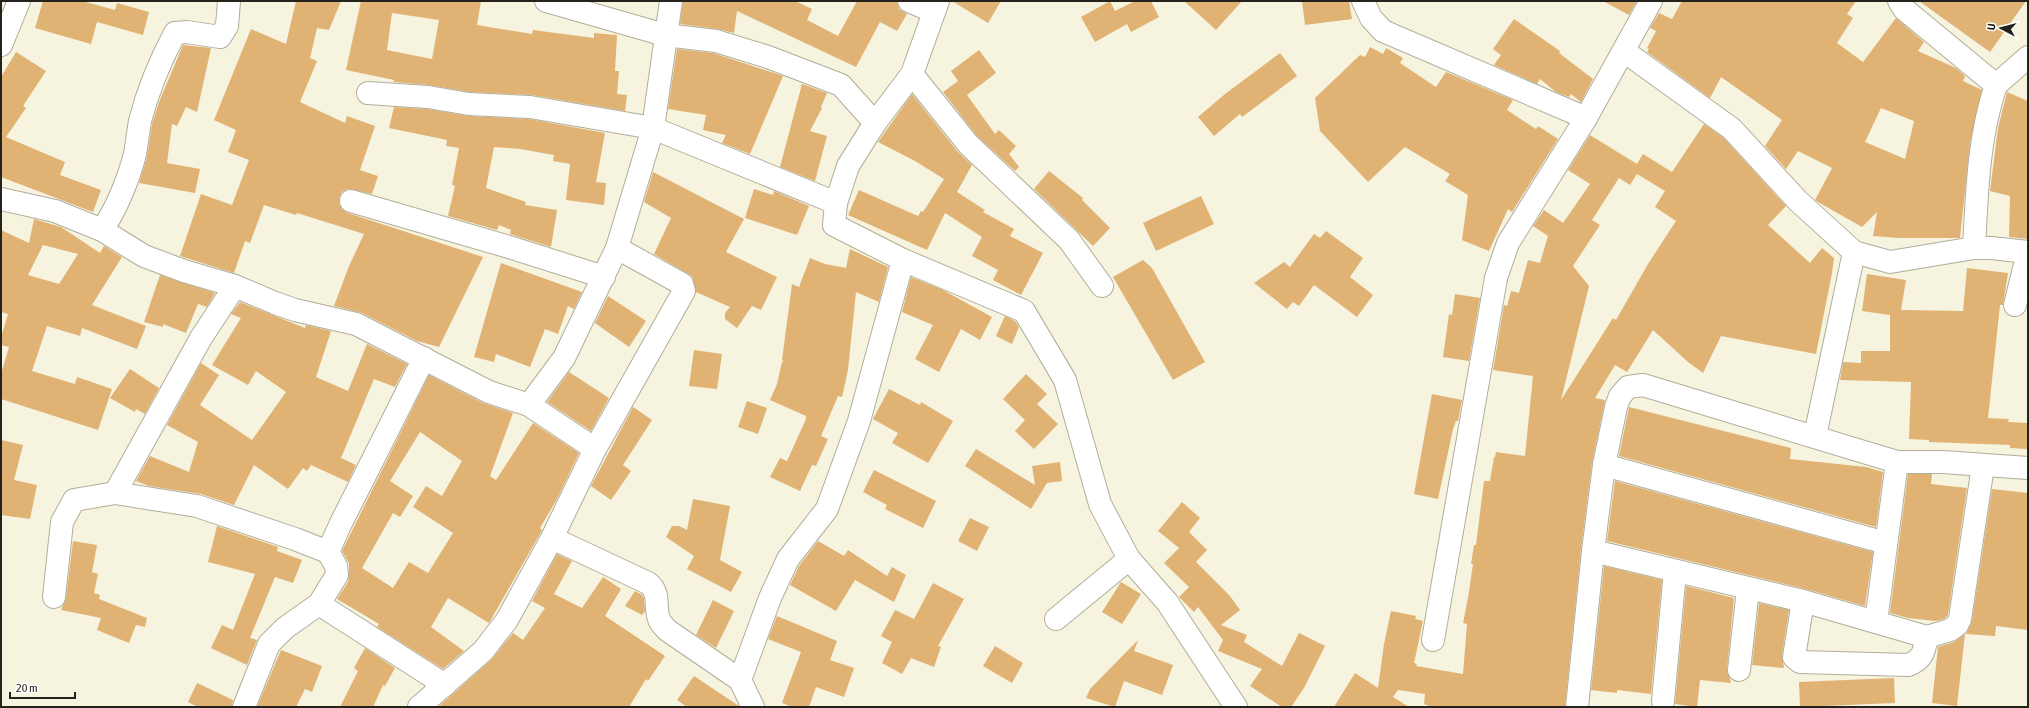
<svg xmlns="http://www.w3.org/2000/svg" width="2029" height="708" viewBox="0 0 2029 708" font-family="'Asap Condensed',sans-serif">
<rect width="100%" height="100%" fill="#f6f3df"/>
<g fill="#e0b375" fill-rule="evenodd">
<path d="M43,1H82L115,10L117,3L149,12L143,35L97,22L91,44L35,28Z"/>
<path d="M296,1H341L329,30L317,28L310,58L317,61L300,102L345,123L347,116L375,126L360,170L378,176L372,194L348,189L342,192L339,198V204L342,209L348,213L483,257L439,347L417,341L362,313L334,306L349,266L364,234L297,213L296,215L264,205L250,243L245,241L234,273L180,256L201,194L232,205L249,160L228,152L236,130L214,120L251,29L286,44Z"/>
<path d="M361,1H481L477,25L532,34L533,30L594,38V33L617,35L615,71H619L617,94L627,95L625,111L532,95L470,92L429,85L394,82V80L346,70ZM392,13L439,20L432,59L387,50Z"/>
<path d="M683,1H795L812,9L807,20L838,36L857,1H897L899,9L907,14L897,31L880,22L856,67L737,11L734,33L718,29L680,24Z"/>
<path d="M952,1H1001L988,23Z"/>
<path d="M1110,1L1115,11L1135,1H1151L1159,17L1131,32L1127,24L1095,42L1081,17Z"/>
<path d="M1184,1H1242L1216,30Z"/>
<path d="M1302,1H1349L1352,19L1305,25Z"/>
<path d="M1603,1H1637L1629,15Z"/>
<path d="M1682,1H1856L1847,14L1853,18L1837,43L1863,62L1896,18L1924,42L1918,51L1956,68L1965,76L1963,81L1982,90L1970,143L1960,238H1899L1873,236L1877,212L1862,227L1818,202L1815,200L1832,168L1798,151L1786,169L1765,146L1782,120L1721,77L1710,98L1647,52L1649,49L1647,48L1656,31L1650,28L1659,13L1672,19ZM1881,108L1914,121L1905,159L1865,142Z"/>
<path d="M1919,1H2026L1990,52Z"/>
<path d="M1514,19L1560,51L1559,53L1593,79L1581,102L1571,94L1569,97L1556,92L1540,79L1537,84L1494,65L1501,55L1493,49Z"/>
<path d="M183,45L211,48L197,112L186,107L177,126L172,124L167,163L200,169L195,193L139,183L147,157L152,124L159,102Z"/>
<path d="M1370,47L1383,54L1386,48L1403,58L1400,63L1436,87L1446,72L1513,100L1507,110L1536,129L1538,126L1558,139L1512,212L1508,209L1489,251L1462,240L1468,195L1445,181L1450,174L1405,147L1368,182L1320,131L1315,98L1360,55L1365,57Z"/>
<path d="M677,49L713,53L783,76L750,154L722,143L726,135L703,130L706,115L668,109Z"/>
<path d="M979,50L996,73L967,95L995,134L999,130L1016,146L1009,154L1019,167L1015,171L977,136L943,92L958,81L951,71Z"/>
<path d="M16,52L46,71L23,106L26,108L6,137L65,162L60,175L101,190L93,212L1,177V77Z"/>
<path d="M1280,53L1297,76L1242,117L1240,114L1214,136L1198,117L1225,94Z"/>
<path d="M802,84L827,93L821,107L822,108L810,131L827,136L815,181L780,167Z"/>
<path d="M2007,92L2028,101V239L2009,237L2010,196L1990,191L1998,128Z"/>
<path d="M912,94L958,152L972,165L957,192L985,210L983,212L1014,229L1010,236L1043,253L1021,295L993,280L998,270L972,256L982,237L945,213L927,250L848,215L859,190L918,216L921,211L923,212L944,179L915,161L878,142Z"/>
<path d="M394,107L427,109L468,116L529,119L605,133L596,182L606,183L604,205L566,200L570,164L553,161L554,155L520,149L494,147L486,188L526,202L525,205L557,210L551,247L510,234L511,230L499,225L497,230L448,216L455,186L452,185L459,148L446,146L447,140L389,128Z"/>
<path d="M1704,124L1724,138L1786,206L1768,225L1810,263L1822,248L1834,258L1832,273L1816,354L1721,336L1703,373L1688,362L1653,330L1627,372L1615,365L1595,398L1605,400L1592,463L1581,549L1565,707H1432L1424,704L1425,694L1398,690L1393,697L1409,707H1334L1355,673L1378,688L1384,644L1391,611L1416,616L1415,619L1423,621L1414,663L1417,664L1416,666L1463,674L1467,624L1463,623L1468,598L1473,564H1471L1474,545H1476L1484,481H1490L1494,457H1495L1496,452L1525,456L1533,376L1493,370L1504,305L1507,306L1511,291L1519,293L1528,260L1540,263L1548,236L1533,226L1544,210L1563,223L1590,184L1568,170L1590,135L1637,164L1643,154L1672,172ZM1637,174L1665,191L1655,207L1676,221L1648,264L1616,320L1613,318L1561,400L1589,286L1573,266L1600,225L1592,220L1619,178L1630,185Z"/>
<path d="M1049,171L1083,198L1082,200L1110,228L1093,246L1034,189Z"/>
<path d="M653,172L744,219L726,252L777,277L761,310L752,306L737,328L725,319V313L730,307L696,292L692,276L654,254L671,218L644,202Z"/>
<path d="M754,189L773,195L774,191L809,206L797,235L745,218Z"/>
<path d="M1201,196L1214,224L1156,251L1143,223Z"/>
<path d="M34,219L61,227L100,253L104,246L122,257L92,305L146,326L137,349L82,328L80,336L47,326L32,371L75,384L77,377L112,389L98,430L1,399V374L9,347L1,345V337L8,314L1,312V230L29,243ZM43,245L78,254L59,284L28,275Z"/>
<path d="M1326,231L1363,258L1350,277L1373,295L1357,317L1314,285L1299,306L1293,302L1287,309L1254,283L1284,262L1290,267L1314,234L1320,238Z"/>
<path d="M850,249L888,267L879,302L856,292L848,370L842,397L838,396L821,436L828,439L816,466L812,465L800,491L770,477L780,458L787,461L806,419V416L770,400L777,384L782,362H784L782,360L792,284L799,287L810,258L825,264L846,268Z"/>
<path d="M1143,260L1152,268L1205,362L1173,380L1113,277Z"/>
<path d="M501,263L582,292L574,309L568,306L558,334L545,329L530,367L496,354L494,362L474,357Z"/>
<path d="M1967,268L2008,273L2003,305H2000L1988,418L2009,419L2008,422L2028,423L2027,449L2010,448V445L1929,442V440L1909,439L1911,382L1840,380L1843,362L1861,363V351H1890V315L1862,311L1867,274L1906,280L1901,310L1963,311Z"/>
<path d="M160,275L215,293L207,307L198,304L186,333L163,324V327L144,322Z"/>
<path d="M911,277L941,289L992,317L980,340L961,329L939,372L915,359L933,325L902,312Z"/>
<path d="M1455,294L1480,298L1469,361L1443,357L1449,314L1452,315Z"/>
<path d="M608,296L646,321L629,347L595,323Z"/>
<path d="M240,302L305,328L306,325L331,331L316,377L348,391L367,344L407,364L395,387L374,379L341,458L356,465L348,482L311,465L307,471L303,468L288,489L254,465L234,505L201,494L149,486L136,481L150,456L189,472L198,442L167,425L201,363L219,375L200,405L252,440L286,392L256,371L248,385L212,365L241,318L231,314Z"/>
<path d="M1005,316L1015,321L1019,327L1012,344L996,336Z"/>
<path d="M694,350L722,354L717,389L689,386Z"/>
<path d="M130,369L159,388L145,414L136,409L135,412L110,398Z"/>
<path d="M569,372L609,398L591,431L547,402Z"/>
<path d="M1026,374L1047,394L1037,404L1058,424L1034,449L1015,431L1025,420L1003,399Z"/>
<path d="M429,375L483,403L513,413L490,476L496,480L533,423L579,453L557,499L540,528L542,530L541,532L489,623L448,598L431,627L464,651L443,669L377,627L379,624L337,599L348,582L349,574V563L342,551ZM420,432L462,461L442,496L426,486L413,507L453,533L428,573L409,562L393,588L362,568L393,513L400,517L413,496L390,481Z"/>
<path d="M889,389L920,405L921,402L953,421L928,463L892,443L898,433L873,419Z"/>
<path d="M1432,394L1462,400L1458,421H1456L1453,429L1438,499L1414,494Z"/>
<path d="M747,401L767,408L758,434L738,427Z"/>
<path d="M633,407L652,420L623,465L631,471L611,500L591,486Z"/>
<path d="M1629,407L1791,448L1790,459L1866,467L1883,472L1876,527L1619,456Z"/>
<path d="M1,440L23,445L14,480L37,485L30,519L1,515Z"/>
<path d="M976,449L1035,485L1032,466L1060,462L1062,481L1047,483L1031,509L965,466Z"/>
<path d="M874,470L936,501L923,528L885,509L887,505L863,492Z"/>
<path d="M1908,474H1932L1931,484L1967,488L1948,615L1944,619L1935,621L1908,618L1890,613Z"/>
<path d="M1615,481L1873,552L1865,606L1806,589L1607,541Z"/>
<path d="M1992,489L2028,493V630L1996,626L1995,636L1966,634L1972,621Z"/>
<path d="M693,499L730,506L720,560L742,572L731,592L687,569L694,556L666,537L672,526H679L687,530Z"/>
<path d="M1182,502L1200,518L1189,532L1207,550L1196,562L1230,596L1240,610L1221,625L1247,635L1244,642L1282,666L1299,633L1325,646L1304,688L1291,707H1282L1250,686L1262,669L1218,651L1223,640L1198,607L1194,612L1179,597L1189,587L1164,563L1179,548L1158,531Z"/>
<path d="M970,518L989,527L977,551L958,541Z"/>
<path d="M217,526L278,547L277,551L302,560L293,583L275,577L250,638L257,640L247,665L211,648L222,625L233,630L255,574L208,562Z"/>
<path d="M73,541L97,545L92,572L98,574L94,593L100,595L99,599L147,618L145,627L136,625L129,643L97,630L101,618L61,610L66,598Z"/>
<path d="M818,541L844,556L848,550L887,576L892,567L906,575L894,602L855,580L836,611L790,585L799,566Z"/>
<path d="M557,554L572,561L554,594L582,608L603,577L621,589L605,616L665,656L648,681L646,679L629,707H438L491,660L513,633L523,640L545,608L532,601Z"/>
<path d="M1604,566L1662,580L1651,694L1617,690V693L1591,690Z"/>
<path d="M1121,582L1141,594L1122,624L1102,612Z"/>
<path d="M933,583L964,599L938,646L941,647L934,667L911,658L902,674L882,663L892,642L881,636L895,610L914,619Z"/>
<path d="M1686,586L1734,598L1727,669L1731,683L1700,680L1697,707L1675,704Z"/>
<path d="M635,591L642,595L644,598L645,611L642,615L625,606Z"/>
<path d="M713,600L734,611L716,648L696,635Z"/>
<path d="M1759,603L1789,610L1782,655L1784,668L1752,665Z"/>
<path d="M777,616L837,641L830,660L854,668L844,697L816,687L809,707H792L782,703L801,652L768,639Z"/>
<path d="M1965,634L1957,706L1932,703L1938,647L1954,642Z"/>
<path d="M1138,640L1134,651L1173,665L1162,695L1124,681L1115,707L1086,698L1090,689Z"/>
<path d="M995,646L1023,663L1012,683L983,666Z"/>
<path d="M365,648L395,668L385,686L383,685L373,707H340L358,671L354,668Z"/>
<path d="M281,650L322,666L312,692L305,689L296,707H257Z"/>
<path d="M694,676L739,706V707H687L677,700Z"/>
<path d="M1894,678L1895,703L1800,707L1799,682Z"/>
<path d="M197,683L233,700L232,707H198L188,702Z"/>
</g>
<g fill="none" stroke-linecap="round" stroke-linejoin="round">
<g stroke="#b1ad9b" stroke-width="24">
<g id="minor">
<path d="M546,1L665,35L716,41L768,57L841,85L875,123"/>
<path d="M909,1L934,12"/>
<path d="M1363,1L1371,18L1383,31L1586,118"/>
<path d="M1899,1L1904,9L1996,85C1978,138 1977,193 1974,248H1991L2028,252"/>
<path d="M1,45L19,1"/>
<path d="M1624,51L1732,129L1798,201L1854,252L1890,262L1974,248"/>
<path d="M912,74L968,144L1069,240L1102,286"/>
<path d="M1996,85L2028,57"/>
<path d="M368,93L428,97L469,104L530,107L653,128L836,203"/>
<path d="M1,199L55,211L102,230L144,256L184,271L235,286L275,303L295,310L356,324L489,392L529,405L595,449"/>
<path d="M351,201L509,247L604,277"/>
<path d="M102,230C116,210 129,178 135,154C137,143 138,132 140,121C148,90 160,61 175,33L187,32L220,37L227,26L229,1"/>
<path d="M903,260L1024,311L1065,380L1100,504L1129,559L1167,602L1236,707"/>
<path d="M2015,305L2028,252"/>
<path d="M424,358L340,525L328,552L336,566L337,575L319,604L445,685"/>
<path d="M529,405L564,358L617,248L653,128L671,1"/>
<path d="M1815,436L1854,252"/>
<path d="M1897,462H1943L2028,468"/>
<path d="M1604,465L1886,543"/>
<path d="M115,493L201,338L235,286"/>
<path d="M552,538L648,583C661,593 654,606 659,619C660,623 664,626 667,630L740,680"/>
<path d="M54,597L62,522L74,500L115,493L197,506L295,539L328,552"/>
<path d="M1803,601L1794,657L1800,662L1908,665C1923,660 1924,651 1927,637"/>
<path d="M1056,619L1129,559"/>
<path d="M1876,622L1897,462L1643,385L1628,387L1620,396L1616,407L1604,465L1593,551L1803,601L1927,637L1950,630L1957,625L1960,619L1983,466"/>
<path d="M1433,640L1496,278L1508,243L1586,118L1651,1"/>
<path d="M1739,670L1748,589"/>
<path d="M1663,701L1675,571"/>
<path d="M244,707L269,644L285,628L319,604"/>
<path d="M419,707L483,651L507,620L552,538L595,449L684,291L682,284L617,248"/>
<path d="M753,707L740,680L770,598L788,559L827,509L859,421L903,260L834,225L836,203L848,166L875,123L912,74L938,1"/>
<path d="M1577,707L1593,551"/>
</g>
</g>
<use href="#minor" stroke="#fff" stroke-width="22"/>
</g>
<rect width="2029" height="708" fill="none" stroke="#24221b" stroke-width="4"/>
<g transform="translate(2001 28) rotate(277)" stroke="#ffffff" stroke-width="3" paint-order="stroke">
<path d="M0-3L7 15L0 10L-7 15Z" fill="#24221b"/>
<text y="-6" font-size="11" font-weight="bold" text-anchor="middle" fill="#24221b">U</text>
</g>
<path d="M10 692v6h65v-6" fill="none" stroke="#24221b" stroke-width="2"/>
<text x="16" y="692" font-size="12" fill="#24221b" stroke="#ffffff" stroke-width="3" paint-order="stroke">20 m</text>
</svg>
